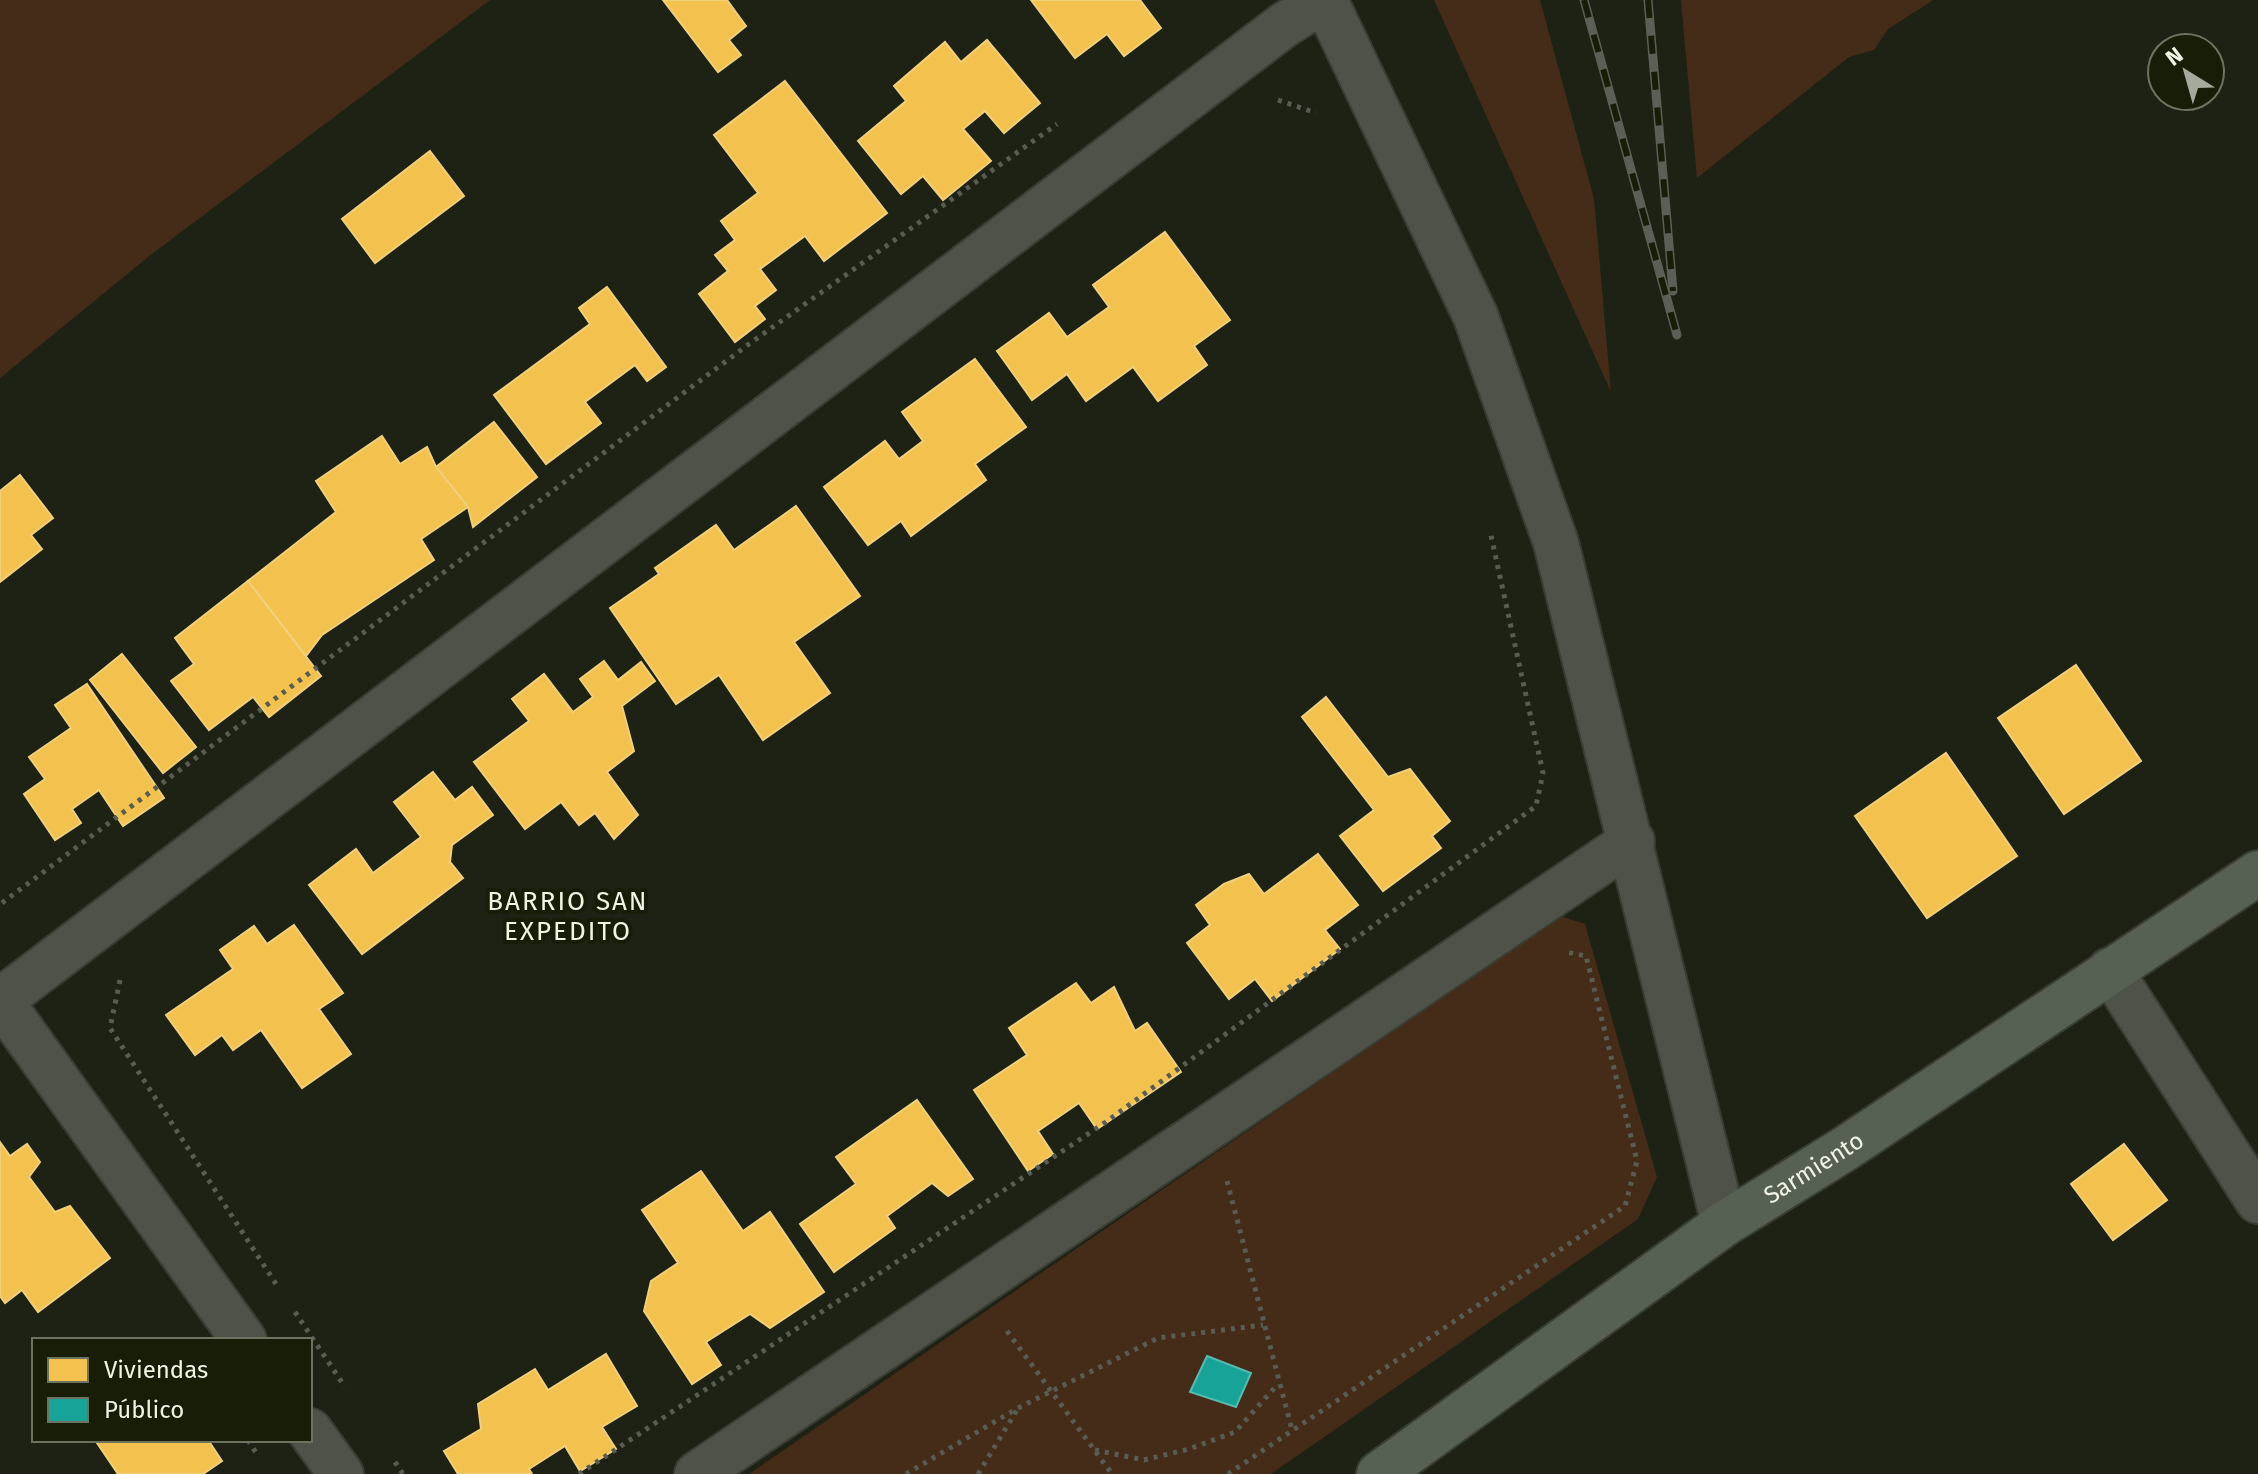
<svg xmlns="http://www.w3.org/2000/svg" width="2258" height="1474" viewBox="0 0 2258 1474" font-family="'Fira Sans',sans-serif">
<rect width="100%" height="100%" fill="#1e2215"/>
<g fill="#452c18">
<path d="M0,0H490L148,257L0,378Z"/>
<path d="M1434,0H1540L1594,199L1611,392Z"/>
<path d="M1681,0H1933L1888,29L1874,50L1849,57L1697,178Z"/>
<path d="M1560,916L1585,924L1657,1177L1638,1219L1271,1474H749Z"/>
</g>
<g fill="#f2c14e" stroke="#f1d07b" stroke-width="2">
<path d="M663,0H727L746,26L729,40L741,55L718,72Z"/>
<path d="M1031,0H1140L1161,28L1124,56L1107,34L1075,58Z"/>
<path d="M987,40L1040,103L1004,133L985,111L963,129L991,161L943,200L923,176L901,194L858,141L906,101L894,86L945,42L961,62Z"/>
<path d="M785,81L887,213L824,261L805,236L760,269L776,290L755,306L765,319L735,342L699,294L728,271L715,255L735,240L721,221L758,193L714,135Z"/>
<path d="M430,151L464,196L375,263L342,219Z"/>
<path d="M1165,232L1230,320L1194,346L1207,365L1158,401L1133,367L1086,401L1067,374L1032,400L997,351L1049,313L1067,337L1109,307L1093,285Z"/>
<path d="M607,287L666,367L647,381L635,365L585,402L601,423L546,464L494,395L590,324L579,308Z"/>
<path d="M975,359L1026,427L975,464L986,480L911,536L901,521L868,545L824,487L885,441L899,459L923,441L902,412Z"/>
<path d="M494,422L537,477L473,527L468,507L436,467Z"/>
<path d="M382,436L400,464L427,447L436,467L468,507L421,539L434,560L322,635L306,656L248,581L336,512L316,481Z"/>
<path d="M20,475L53,518L31,535L42,549L0,582V491Z"/>
<path d="M796,506L860,596L794,642L830,693L763,740L719,675L676,704L610,608L659,574L655,568L716,525L734,550Z"/>
<path d="M248,581L321,676L269,717L253,697L209,730L171,681L194,664L175,638Z"/>
<path d="M122,654L196,747L163,773L90,680Z"/>
<path d="M604,661L618,680L641,662L655,681L622,706L634,751L607,772L638,815L614,839L595,813L579,825L561,802L525,829L474,762L529,721L512,699L544,674L573,712L593,697L580,679Z"/>
<path d="M2076,665L2141,761L2064,814L1998,718Z"/>
<path d="M87,684L164,798L123,826L99,790L72,809L81,823L55,840L24,794L45,779L29,757L71,728L55,705Z"/>
<path d="M1326,697L1388,777L1410,769L1450,821L1432,836L1441,848L1383,891L1340,836L1374,810L1302,717Z"/>
<path d="M1946,753L2017,856L1927,918L1855,816Z"/>
<path d="M433,772L455,800L472,787L493,815L452,845L450,862L463,878L362,954L309,885L356,849L373,873L421,837L394,802Z"/>
<path d="M1318,854L1358,905L1325,930L1340,949L1272,1001L1255,979L1229,999L1187,943L1210,925L1196,905L1224,884L1249,874L1264,894Z"/>
<path d="M294,925L343,993L319,1009L351,1054L302,1088L261,1030L233,1050L222,1035L195,1055L166,1015L233,969L220,950L254,926L267,944Z"/>
<path d="M1076,983L1091,1003L1114,987L1135,1031L1147,1023L1181,1072L1097,1129L1079,1103L1038,1131L1053,1154L1028,1171L974,1090L1027,1055L1009,1028Z"/>
<path d="M917,1100L973,1179L948,1196L932,1183L887,1216L895,1228L834,1272L800,1224L856,1184L836,1157Z"/>
<path d="M0,1142L10,1156L27,1144L40,1162L29,1177L55,1212L70,1206L110,1258L38,1312L22,1290L5,1303L0,1296Z"/>
<path d="M2124,1144L2167,1200L2113,1240L2071,1184Z"/>
<path d="M701,1171L743,1231L770,1212L824,1292L770,1328L750,1314L706,1342L721,1365L692,1384L644,1311L651,1281L678,1263L642,1210Z"/>
<path d="M606,1354L637,1406L602,1427L616,1449L580,1471L565,1446L529,1469L532,1474H458L444,1451L481,1429L478,1404L535,1369L548,1390Z"/>
<path d="M95,1440H208L222,1461L203,1474H118Z"/>
</g>
<path fill="#17a398" stroke="#58bbaf" stroke-width="2" d="M1207,1356L1251,1373L1236,1407L1190,1392Z"/>
<g fill="none" stroke-linecap="round" stroke-linejoin="round">
<g stroke="#3a3d33" stroke-width="48">
<g id="minor">
<path d="M1325,0L1476,317L1556,543L1724,1224"/>
<path d="M2110,970L2258,1201"/>
<path d="M0,1000L244,1340"/>
<path d="M0,1001L1284,25L1324,0"/>
<path d="M310,1431L341,1474"/>
<path d="M697,1474L1632,841"/>
</g>
</g>
<g stroke="#3a3d33" stroke-width="48">
<g id="major">
<path id="s1" d="M1379,1474L1724,1224L1846,1148L2258,873"/>
</g>
</g>
<g stroke="#595c52" stroke-width="5" stroke-dasharray="4 6" stroke-linecap="butt">
<path d="M1278,100L1316,113"/>
<path d="M2,903L749,344L1057,124"/>
<path d="M120,980L110,1028L276,1284"/>
<path d="M1227,1181L1292,1430"/>
<path d="M295,1312L345,1387"/>
<path d="M1007,1331L1112,1474"/>
<path d="M248,1440L258,1456"/>
<path d="M1095,1450L1144,1460L1189,1449L1235,1432L1278,1384"/>
<path d="M395,1462L403,1474"/>
<path d="M579,1474L1106,1122L1536,806L1543,773L1490,531"/>
<path d="M906,1474L1018,1408L1158,1338L1263,1325"/>
<path d="M978,1474L1017,1410"/>
<path d="M1228,1474L1625,1206L1637,1161L1586,956L1566,952"/>
</g>
<use href="#minor" stroke="#4f5248" stroke-width="44"/>
<use href="#major" stroke="#566154" stroke-width="44"/>
<g stroke="#5c5f56" stroke-width="9">
<g id="rail">
<path d="M1584,0L1677,335"/>
<path d="M1648,0L1673,291"/>
</g>
</g>
<use href="#rail" stroke="#171d07" stroke-width="6" stroke-dasharray="18" stroke-linecap="butt"/>
</g>
<g text-anchor="middle" dominant-baseline="central" stroke-width="8" stroke-linejoin="round" paint-order="stroke">
<g font-size="24" fill="#eff4e5" stroke="#171d07">
<text stroke="none"><textPath href="#s1" startOffset="532">Sarmiento</textPath></text>
</g>
<g font-size="26" letter-spacing="2" fill="#eff4e5" stroke="#171d07">
<text x="568" y="901">BARRIO SAN<tspan x="568" dy="30">EXPEDITO</tspan></text>
</g>
</g>
<rect x="32" y="1338" width="280" height="104" fill="#171d07" stroke="#6d7360" stroke-width="2"/>
<rect x="48" y="1358" width="40" height="24" fill="#f2c14e" stroke="#6d7360" stroke-width="2"/>
<text x="104" y="1378" font-size="24" fill="#eff4e5">Viviendas</text>
<rect x="48" y="1398" width="40" height="24" fill="#17a398" stroke="#6d7360" stroke-width="2"/>
<text x="104" y="1418" font-size="24" fill="#eff4e5">Público</text>
<g transform="translate(2186 72) rotate(323)"><circle r="38" fill="#171d07" stroke="#6d7360" stroke-width="2"/>
<path d="M0-6L14 30L0 20L-14 30Z" fill="#a6aa9c"/>
<text y="-12" font-size="22" font-weight="bold" text-anchor="middle" fill="#eff4e5">N</text>
</g>
</svg>
